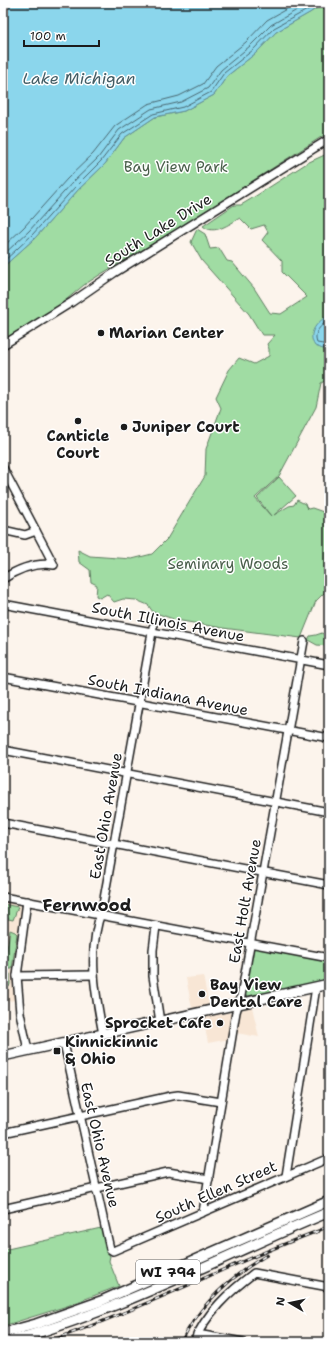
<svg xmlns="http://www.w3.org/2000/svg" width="332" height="1345" viewBox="0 0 332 1345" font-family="'Shantell Sans',sans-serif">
<rect width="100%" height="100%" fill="#fcf4ec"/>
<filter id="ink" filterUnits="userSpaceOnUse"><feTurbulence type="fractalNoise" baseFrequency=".025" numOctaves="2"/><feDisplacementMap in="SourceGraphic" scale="8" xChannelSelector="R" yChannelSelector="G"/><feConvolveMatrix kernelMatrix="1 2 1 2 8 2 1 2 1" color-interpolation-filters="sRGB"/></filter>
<g filter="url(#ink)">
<g fill="#f8e6d5">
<path d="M3,901L19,904L22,907L14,971L15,1000L3,1002Z"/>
<path d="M203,976L209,1005L192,1008L186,978Z"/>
<path d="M252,1007L259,1037L236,1033L241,1010Z"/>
<path d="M227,1013H230L231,1015L228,1040H224L208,1043L203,1018Z"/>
</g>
<g fill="#a0dca3" stroke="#5e7c60">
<path d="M323,3H329V132L173,232L101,274L84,285L61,304L3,340V267L35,238L78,190L105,164L124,138L155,117L184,111L214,95L227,76L256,53L276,32L311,12Z"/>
<path d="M329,153V379L321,383L316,407L279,476L255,498L271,516L257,498L279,477L296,496L274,515L289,506L294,505L297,500L305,504L306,507L308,509L312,508L329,514V588L316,601L301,638L223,628L176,620L153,612L148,605L136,600L123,599L114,602L107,594L100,598L96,596L97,585L91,582L90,570L79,562L78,550L90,556L132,559L152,554L167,539L205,476L206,449L221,408L216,397L229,370L239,358L254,364L269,356V349L267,344L275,335H262L249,314L202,261L191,242L197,229L205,234L210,249L219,248L227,261L232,262L254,288L270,313L281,314L307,297L282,272V261L262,240L268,232L264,225L251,229L240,218C229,224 214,236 203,226L234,205H241L251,199L307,163Z"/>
<path d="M322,633L328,637L329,636V646L317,645L308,640L310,636L316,635Z"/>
<path d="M3,904L18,907L13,920L3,918Z"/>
<path d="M10,930L15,932L17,934L12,969H4Z"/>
<path d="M253,948H255L329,962V979L248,997L245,994Z"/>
<path d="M8,973L10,974V984L9,987L6,985L4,976Z"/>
<path d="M101,1228L107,1252L110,1256L109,1261L119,1286L67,1306L3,1326V1250Z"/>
</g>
<g fill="#8bd6ec" stroke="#5f8c99">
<path d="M3,3H323L311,12L276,32L256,53L227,76L214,95L184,111L155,117L124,138L105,164L78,190L35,238L3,267Z"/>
<path d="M329,315V347L323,349L315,346C306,333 318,321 329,315Z"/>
</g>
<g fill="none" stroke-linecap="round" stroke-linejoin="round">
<g stroke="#48666f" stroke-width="1">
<path d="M3,247L24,227L67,179L93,154L115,126L148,104L179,96L203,84L216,66L246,42L267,20L297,3"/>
<path d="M3,255L29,231L72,183L98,158L119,130L151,109L181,102L208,88L221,70L250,46L271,25L309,3"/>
<path d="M3,262L32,235L75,187L101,161L122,134L153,114L183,107L211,92L224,73L253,50L274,28L309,9L317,3"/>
<path d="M329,320C321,325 313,332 317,343L323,344H329"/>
</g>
<g stroke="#1c1c1c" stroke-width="10">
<g id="minor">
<path d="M3,345L72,302L114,273L329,139"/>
<path d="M3,468L54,565C35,562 18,569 3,579"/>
<path d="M3,530L25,535L36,531"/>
<path d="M3,604L329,665"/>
<path d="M3,677L329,738"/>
<path d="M3,750L329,812"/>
<path d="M3,823L329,885"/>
<path d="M3,897L329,958"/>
<path d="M27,901L17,976L20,1013L28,1050"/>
<path d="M156,926L153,950V976L160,1022"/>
<path d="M17,976L94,975"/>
<path d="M103,1034C95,993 87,950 102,910L153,627"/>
<path d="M64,1043L110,1249L113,1251L329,1158"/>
<path d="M3,1133L171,1096L178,1095L221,1102"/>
<path d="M286,1176L316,987"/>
<path d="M3,1209L168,1172L209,1179"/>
<path d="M203,1212L236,1012L241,996L304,641"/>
<path d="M197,1334L243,1342"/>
<path d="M194,1342C206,1313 229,1292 254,1273L329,1287"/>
</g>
</g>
<g stroke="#1c1c1c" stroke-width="12">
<g id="major">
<path d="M3,1056L329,984"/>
<path d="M3,1333L36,1324L101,1301L329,1201"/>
<path d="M6,1342C118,1312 222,1256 329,1212"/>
</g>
</g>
<use href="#minor" stroke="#fff" stroke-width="7"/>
<use href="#major" stroke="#fff" stroke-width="9"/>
<g stroke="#1c1c1c" stroke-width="3">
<g id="rail">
<path d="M314,1233L329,1226"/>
<path d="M46,1342C139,1311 226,1265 318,1231"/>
<path d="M181,1342C200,1305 231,1276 267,1255"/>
</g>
</g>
<use href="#rail" stroke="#fff" stroke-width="1.5" stroke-dasharray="4.5" stroke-linecap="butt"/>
</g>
</g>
<g fill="#1c1c1c" stroke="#fff" stroke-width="1.5">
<circle cx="101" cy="333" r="4"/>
<circle cx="78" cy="421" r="4"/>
<circle cx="124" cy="427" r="4"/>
<circle cx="202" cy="994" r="4"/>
<circle cx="220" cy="1023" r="4"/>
<rect x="53" y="1047" width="8" height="8" rx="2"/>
</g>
<g text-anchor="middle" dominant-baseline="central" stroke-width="3" stroke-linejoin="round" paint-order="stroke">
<rect fill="#fff" stroke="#606060" stroke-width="1" x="136" y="1260" width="64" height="24" rx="3"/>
<g font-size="14" font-weight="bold" fill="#1c1c1c">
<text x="168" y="1272">WI 794</text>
</g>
<g font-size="15" fill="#4a5f4b" stroke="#fff">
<text x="176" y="167">Bay View Park</text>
<text x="228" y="564">Seminary Woods</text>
</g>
<g font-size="15" fill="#1c1c1c" stroke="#fff">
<text transform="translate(158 230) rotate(-32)">South Lake Drive</text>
<text transform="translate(168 622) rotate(11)">South Illinois Avenue</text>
<text transform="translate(168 695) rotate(11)">South Indiana Avenue</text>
<text transform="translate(106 816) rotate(-80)">East Ohio Avenue</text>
<text transform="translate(245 901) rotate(-80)">East Holt Avenue</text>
<text transform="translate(100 1145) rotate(77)">East Ohio Avenue</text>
<text transform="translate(216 1192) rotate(-24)">South Ellen Street</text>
</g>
<g font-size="15" font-weight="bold" fill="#1c1c1c" stroke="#fff" text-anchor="start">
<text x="109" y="333">Marian Center</text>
<text x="132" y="427">Juniper Court</text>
<text x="78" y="436" text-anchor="middle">Canticle<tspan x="78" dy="17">Court</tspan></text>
<text x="210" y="985">Bay View<tspan x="210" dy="17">Dental Care</tspan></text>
<text x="212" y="1023" text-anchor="end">Sprocket Cafe</text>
<text x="65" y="1042">Kinnickinnic<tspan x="65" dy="17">&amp; Ohio</tspan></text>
</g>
<g font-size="16" font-style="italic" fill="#435d65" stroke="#fff">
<text x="79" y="78">Lake Michigan</text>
</g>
<g font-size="17" font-weight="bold" fill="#1c1c1c" stroke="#fff">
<text x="87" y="905">Fernwood</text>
</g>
</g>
<rect width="332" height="1345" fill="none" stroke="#fff" stroke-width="16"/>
<rect x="8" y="8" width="316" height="1329" fill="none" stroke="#1c1c1c" stroke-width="1.5" filter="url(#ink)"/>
<g transform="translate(290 1303) rotate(279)" stroke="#ffffff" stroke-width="3" paint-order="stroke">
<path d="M0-3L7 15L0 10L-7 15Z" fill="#1c1c1c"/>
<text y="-6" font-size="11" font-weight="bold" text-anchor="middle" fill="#1c1c1c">N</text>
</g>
<path d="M24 40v6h75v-6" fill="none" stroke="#1c1c1c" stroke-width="2"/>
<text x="30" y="40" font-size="12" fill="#1c1c1c" stroke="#ffffff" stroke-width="3" paint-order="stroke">100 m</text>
</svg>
